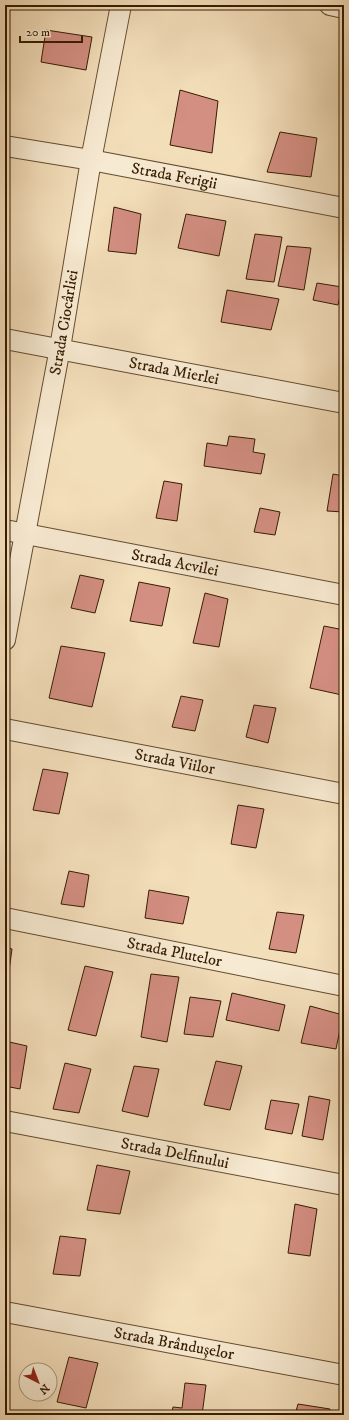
<svg xmlns="http://www.w3.org/2000/svg" width="349" height="1420" viewBox="0 0 349 1420" font-family="'IM FELL DW Pica',serif">
<rect width="100%" height="100%" fill="#f3deba"/>
<filter id="stains"><feTurbulence type="fractalNoise" baseFrequency=".005" numOctaves="4"/><feColorMatrix values="0 0 0 0 .2 0 0 0 0 .09 0 0 0 0 .02 0 0 0 .5 -.17"/></filter>
<radialGradient id="worn" r=".72"><stop offset=".6" stop-color="#630" stop-opacity="0"/><stop offset="1" stop-color="#630" stop-opacity=".3"/></radialGradient>
<g fill="#d48f83" stroke="#361c00">
<path d="M46,30L92,37L86,70L41,62Z"/>
<path d="M180,90L218,101L212,153L170,145Z"/>
<path d="M280,132L317,138L311,177L267,172Z"/>
<path d="M114,207L141,214L136,254L108,251Z"/>
<path d="M186,214L226,221L219,256L178,248Z"/>
<path d="M255,234L282,237L274,282L246,279Z"/>
<path d="M287,246L311,248L304,290L278,286Z"/>
<path d="M317,283L342,287L338,305L313,300Z"/>
<path d="M227,290L279,299L271,330L221,322Z"/>
<path d="M229,436L255,439L253,452L265,454L261,474L204,466L207,443L227,446Z"/>
<path d="M333,474L344,476V512L327,511Z"/>
<path d="M164,481L182,484L177,521L156,518Z"/>
<path d="M260,508L280,512L275,535L254,532Z"/>
<path d="M80,575L104,580L95,613L71,608Z"/>
<path d="M139,582L170,588L162,626L130,621Z"/>
<path d="M205,593L228,599L219,647L193,643Z"/>
<path d="M324,626L344,630V682L342,695L310,688Z"/>
<path d="M61,646L105,653L92,707L49,698Z"/>
<path d="M181,696L203,700L195,731L172,727Z"/>
<path d="M254,705L276,708L268,743L246,737Z"/>
<path d="M43,769L68,773L59,814L33,810Z"/>
<path d="M238,805L264,809L256,848L231,844Z"/>
<path d="M69,871L89,875L84,907L61,904Z"/>
<path d="M149,890L189,897L183,924L145,918Z"/>
<path d="M277,912L304,915L296,953L269,949Z"/>
<path d="M5,947L12,949L8,978H5Z"/>
<path d="M85,966L113,972L96,1036L68,1030Z"/>
<path d="M151,974L179,977L167,1042L141,1037Z"/>
<path d="M232,993L285,1005L279,1031L226,1020Z"/>
<path d="M190,997L221,1001L213,1037L184,1034Z"/>
<path d="M310,1006L343,1015L336,1049L301,1043Z"/>
<path d="M5,1041L27,1046L20,1089L5,1086Z"/>
<path d="M216,1061L242,1066L230,1110L204,1105Z"/>
<path d="M65,1063L91,1069L79,1113L53,1109Z"/>
<path d="M134,1066L159,1069L148,1117L122,1111Z"/>
<path d="M309,1096L330,1100L323,1140L302,1136Z"/>
<path d="M271,1100L299,1104L292,1134L265,1129Z"/>
<path d="M97,1165L130,1171L120,1214L87,1210Z"/>
<path d="M295,1204L317,1209L310,1256L288,1253Z"/>
<path d="M344,1218V1257L340,1256Z"/>
<path d="M60,1236L86,1239L80,1276L53,1274Z"/>
<path d="M69,1357L98,1363L86,1408L57,1402Z"/>
<path d="M185,1383L206,1385L202,1415H171L173,1407L182,1408Z"/>
<path d="M298,1404L330,1409L329,1415H295Z"/>
</g>
<g fill="none" stroke-linecap="round" stroke-linejoin="round">
<g stroke="#654c2e" stroke-width="22">
<g id="minor">
<path d="M330,5L344,8"/>
<path id="s1" d="M5,146L91,160L344,208"/>
<path id="s2" d="M5,339L344,403"/>
<path id="s3" d="M5,530L344,595"/>
<path id="s4" d="M5,640L60,348L91,160L121,5"/>
<path id="s5" d="M5,729L344,794"/>
<path id="s6" d="M5,918L344,986"/>
<path id="s7" d="M5,1121L344,1185"/>
<path id="s8" d="M5,1312L344,1375"/>
</g>
</g>
<use href="#minor" stroke="#f7ead2" stroke-width="20"/>
</g>
<g text-anchor="middle" dominant-baseline="central" stroke-width="3.5" stroke-linejoin="round" paint-order="stroke">
<g font-size="16" fill="#361c00" stroke="#f7ead2">
<text stroke="none"><textPath href="#s1" startOffset="172">Strada Ferigii</textPath></text>
<text stroke="none"><textPath href="#s4" startOffset="323">Strada Ciocârliei</textPath></text>
<text stroke="none"><textPath href="#s2" startOffset="172">Strada Mierlei</textPath></text>
<text stroke="none"><textPath href="#s3" startOffset="173">Strada Acvilei</textPath></text>
<text stroke="none"><textPath href="#s5" startOffset="173">Strada Viilor</textPath></text>
<text stroke="none"><textPath href="#s6" startOffset="173">Strada Plutelor</textPath></text>
<text stroke="none"><textPath href="#s7" startOffset="173">Strada Delfinului</textPath></text>
<text stroke="none"><textPath href="#s8" startOffset="172">Strada Brândușelor</textPath></text>
</g>
</g>
<rect width="349" height="1420" fill="none" stroke="#f3deba" stroke-width="20"/>
<rect x="6" y="6" width="337" height="1408" fill="none" stroke="#361c00" stroke-width="2"/>
<rect x="10" y="10" width="329" height="1400" fill="none" stroke="#361c00"/>
<g transform="translate(38 1382) rotate(138)"><circle r="19" fill="#f7ead2" stroke="#aa987e"/>
<path d="M0-3L7 15L0 10L-7 15Z" fill="#8f2418"/>
<text y="-6" font-size="11" font-weight="bold" text-anchor="middle" fill="#361c00">N</text>
</g>
<path d="M20 36v6h62v-6" fill="none" stroke="#361c00" stroke-width="2"/>
<text x="26" y="36" font-size="12" fill="#361c00" stroke="#f7ead2" stroke-width="3" paint-order="stroke">20 m</text>
<rect width="100%" height="100%" filter="url(#stains)"/>
<rect width="100%" height="100%" fill="url(#worn)"/>
</svg>
